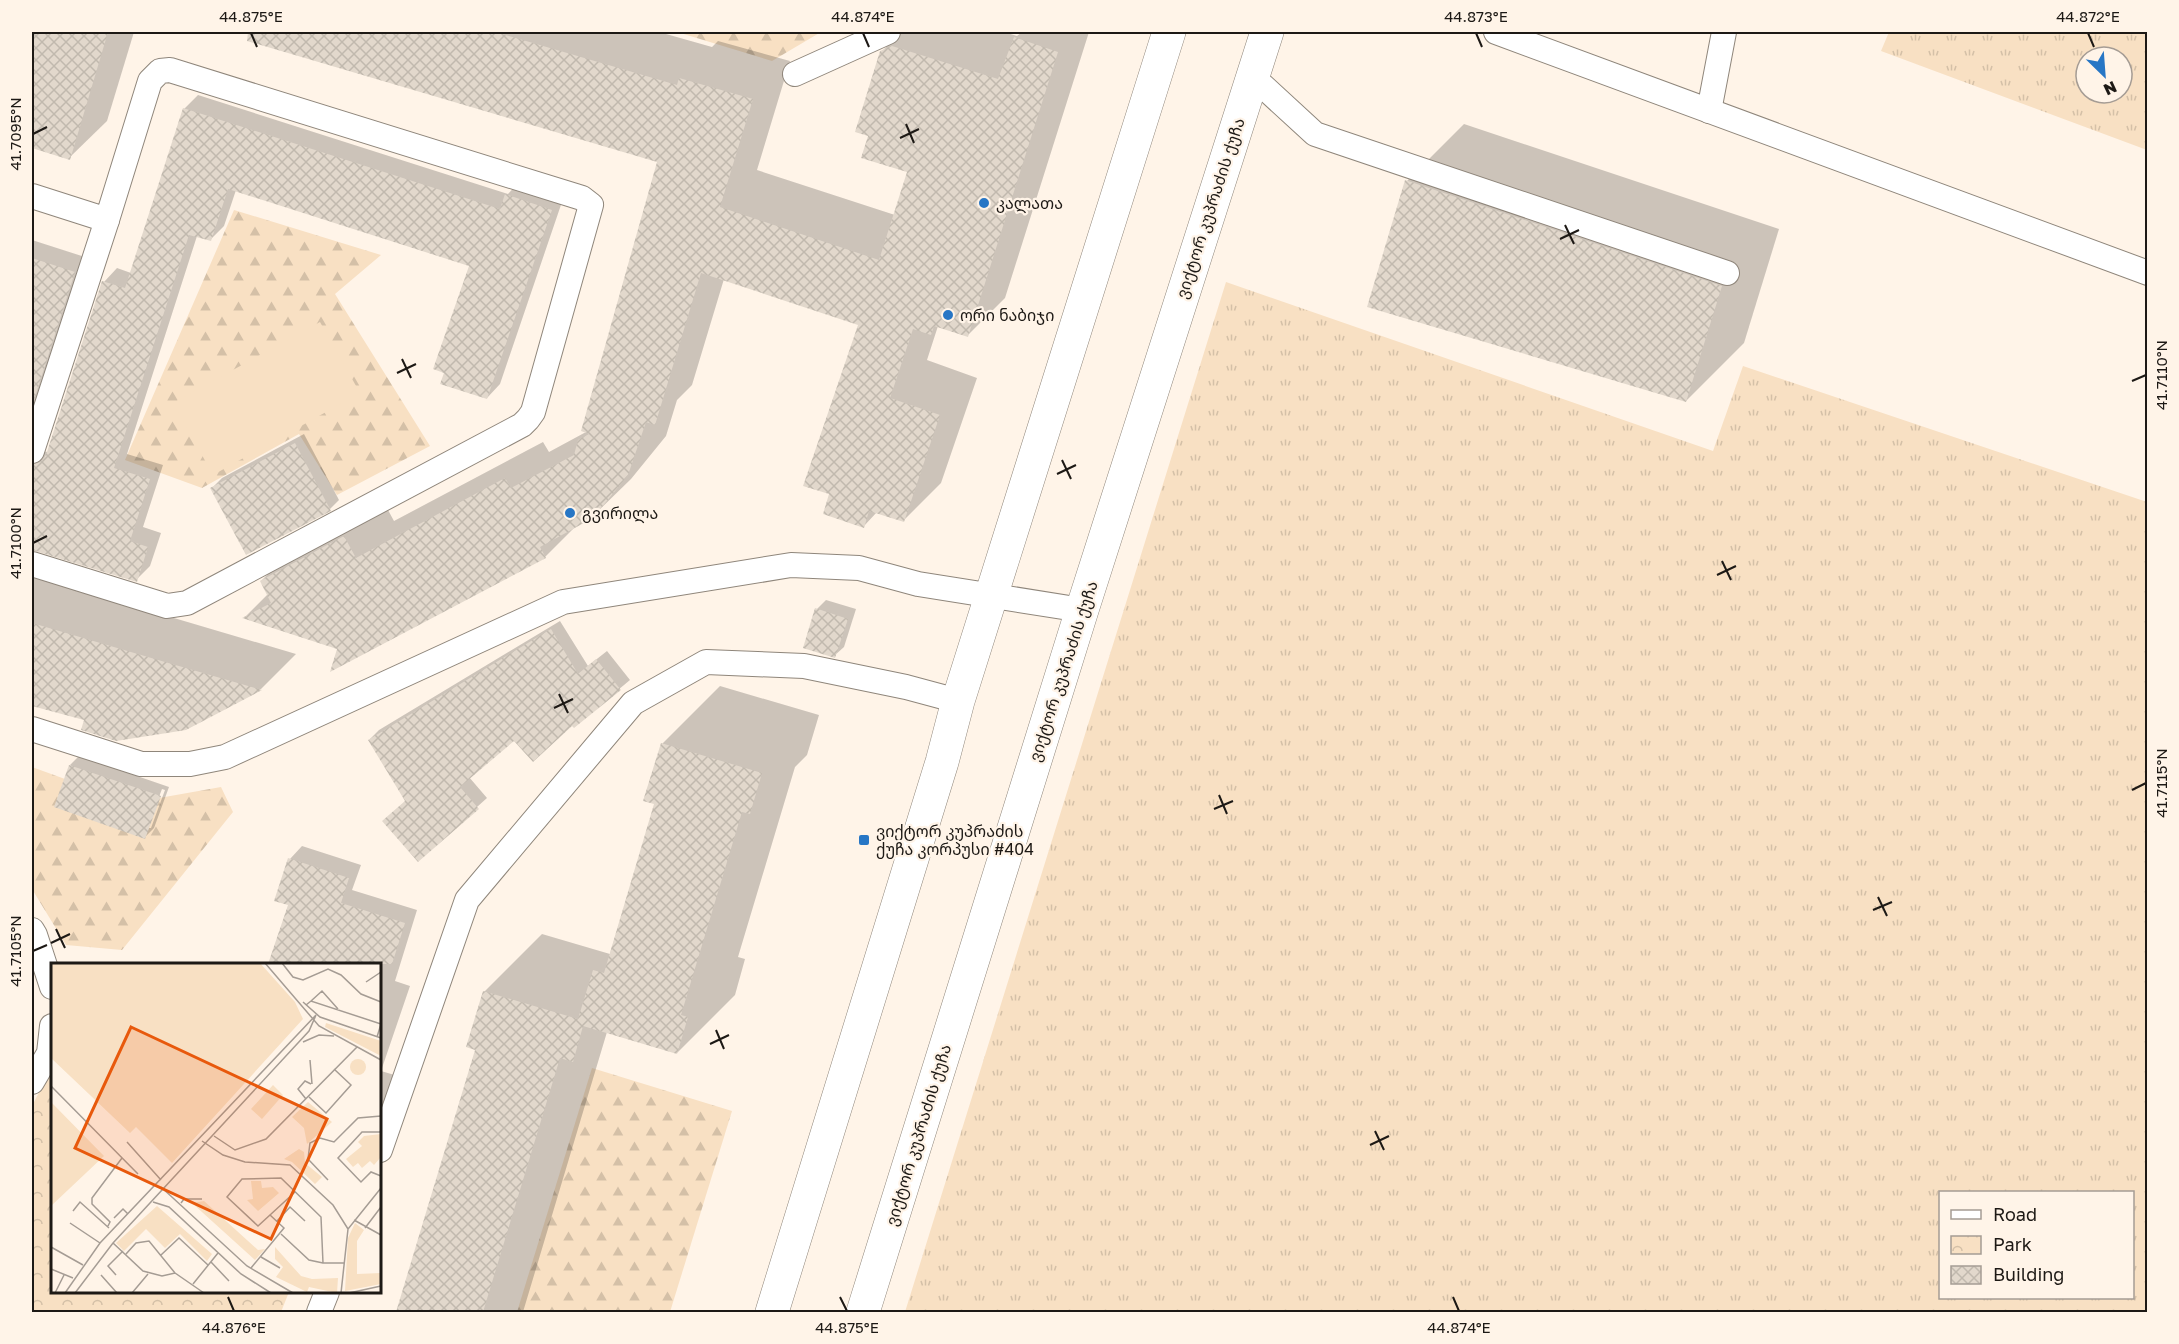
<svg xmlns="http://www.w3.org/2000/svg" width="2179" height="1344" viewBox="0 0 2179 1344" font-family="'Golos Text','Noto Sans Georgian',sans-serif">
<defs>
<pattern id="grass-tufts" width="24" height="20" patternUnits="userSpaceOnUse" patternTransform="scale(1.5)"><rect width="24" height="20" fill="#f8e0c3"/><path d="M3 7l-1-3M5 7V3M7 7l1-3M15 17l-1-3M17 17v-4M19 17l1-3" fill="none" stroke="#d4c0a7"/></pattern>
<pattern id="forest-firs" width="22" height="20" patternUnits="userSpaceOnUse" patternTransform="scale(1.5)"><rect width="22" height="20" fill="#f8e0c3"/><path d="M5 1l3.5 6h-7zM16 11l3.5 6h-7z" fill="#d4c0a7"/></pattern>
<pattern id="park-crowns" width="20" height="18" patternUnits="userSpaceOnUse" patternTransform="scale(1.5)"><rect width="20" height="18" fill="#f8e0c3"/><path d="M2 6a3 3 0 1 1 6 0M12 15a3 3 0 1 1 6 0" fill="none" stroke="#d4c0a7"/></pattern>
<pattern id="building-cross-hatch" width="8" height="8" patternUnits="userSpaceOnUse" patternTransform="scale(1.5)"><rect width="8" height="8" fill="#e2d8cc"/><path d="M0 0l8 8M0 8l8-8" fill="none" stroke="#c1b9ae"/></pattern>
</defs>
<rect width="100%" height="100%" fill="#fff4e8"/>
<g fill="url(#grass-tufts)" fill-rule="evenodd">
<path d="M1889,32H2147V150L1881,51ZM2086,57H2122V93H2086Z"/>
<path d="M1226,282L1713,451L1743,366L2147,502V1312H905ZM1940,1192H2132V1298H1940Z"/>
</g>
<g fill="url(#forest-firs)">
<path d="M677,32H821L772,61Z"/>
<path d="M234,210L381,255L335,294L430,446L337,495L299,434L202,488L125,460Z"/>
<path d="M32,767L131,803L221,787L233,812L122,950L66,945L32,889Z"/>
<path d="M592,1068L732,1111L670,1312H517Z"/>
</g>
<path fill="url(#park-crowns)" d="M52,1067V1292H289L281,1312H32V1106Z"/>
<path fill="#f8e0c3" d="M320,322L360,393L213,475L173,403Z"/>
<g fill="#0003" fill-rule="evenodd">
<path d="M32,32H134L107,121L69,158L32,147Z"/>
<path d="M285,32H659L712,47L718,41L790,61L757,170L895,215L909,171L870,135L881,52L902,32H1004L1017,36L1022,32H1089L1005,298L968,335L938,326L927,360L977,378L941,483L903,521L877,512L864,526L831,493L860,324L724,279L692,385L677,400L666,436L631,479L592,517L577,525L545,557L339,648L244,618L268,594L261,581L299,543L382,499L394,521L543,442L549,452L586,432L659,161L279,49Z"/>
<path d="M198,95L508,194L520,181L564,196L500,384L487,398L471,265L236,190L224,226L210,240L197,236L127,454L163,465L143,527L161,533L150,566L136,580L44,519L32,515V440L41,451L48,452L104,282L117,268L131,273L184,109Z"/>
<path d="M1464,124L1779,229L1744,343L1686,401L1407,181Z"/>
<path d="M32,240L88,258L32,432Z"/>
<path d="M304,434L339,500L330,509L212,488L222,478Z"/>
<path d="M32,576L296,654L261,689L186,729L86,719L32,704Z"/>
<path d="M826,600L856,609L844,647L834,656L817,609Z"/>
<path d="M560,621L588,666L607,651L630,680L582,720L514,739L469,777L487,798L418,860L406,801L369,740L379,730Z"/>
<path d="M720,686L819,715L807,755L795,767L738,957L745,959L735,995L677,1053L607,1032L523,1312H398L477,1049L484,992L542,934L610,954L656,803L662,744Z"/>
<path d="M79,756L169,787L154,828L145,837L70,765ZM162,789L165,790L151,828H147Z"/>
<path d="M302,846L361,865L352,890L417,910L395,981L410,986L381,1071L398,1076L380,1129V964H270L290,904V859Z"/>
</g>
<g fill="url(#building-cross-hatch)">
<path d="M32,32H108L70,160L32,148Z"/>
<path d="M248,32H495L677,85L679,78L753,99L720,207L879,260L907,172L861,158L868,136L855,132L880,51L892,46L998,79L1014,37L1058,52L968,337L934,326L931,335L913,329L890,398L940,415L904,522L869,511L864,528L823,514L829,494L803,486L858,325L701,273L655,425L646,422L628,475L593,518L540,547L546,558L330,672L337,649L242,618L271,603L260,581L344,536L356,558L505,478L511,488L574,455L578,440L589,434L581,431L657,162L247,41Z"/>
<path d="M183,108L500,209L505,194L552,210L487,399L440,384L444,373L433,369L469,266L228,189L211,241L189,235L114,468L150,479L130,541L148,547L137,582L32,550V465L41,462L46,455L102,281L125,288Z"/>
<path d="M1405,180L1722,286L1686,402L1367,307Z"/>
<path d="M32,258L75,272L32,406Z"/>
<path d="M295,443L331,511L246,555L210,488Z"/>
<path d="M815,608L848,619L835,658L803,648Z"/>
<path d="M32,623L165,662L262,690L186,730L116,741L81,730L84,720L32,706Z"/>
<path d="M551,629L578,674L596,659L621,690L574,728L572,726L533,762L514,741L460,787L479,809L418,862L382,821L405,801L368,740Z"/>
<path d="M661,743L762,773L750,814L742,812L681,1015L688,1017L677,1054L583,1026L573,1062L560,1058L483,1312H396L475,1050L466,1047L483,991L578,1019L593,970L604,973L654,804L643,801Z"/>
<path d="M69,765L161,796L145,839L54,807Z"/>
<path d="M288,858L349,878L341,903L405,923L392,964H268L288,905L274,901Z"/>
</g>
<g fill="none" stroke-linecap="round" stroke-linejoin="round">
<g stroke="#8f867b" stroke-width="26">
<g id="lane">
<path d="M1496,32L2148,273"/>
<path d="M795,74L888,32"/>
<path d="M1253,77L1315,134L1727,273"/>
<path d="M1709,111L1724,32"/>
<path d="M32,196L107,220L150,81L160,71L170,70L582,198L591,205L533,412L528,419L522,425L187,603L167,606L32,564"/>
<path d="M32,451L107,220"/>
<path d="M32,729L141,764H190L225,757L563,602L791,565L859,568L918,584L1082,610"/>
<path d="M32,930L35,935L52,987"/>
<path d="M32,1082L49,1053L52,1026"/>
<path d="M380,1150L467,900L633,703L706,662L804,666L906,687L958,701"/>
<path d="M319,1312L327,1292"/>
</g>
</g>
<g stroke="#8f867b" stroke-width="34">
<g id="primary">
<path d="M772,1312L942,762L958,701L1169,32"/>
<path d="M863,1312L1082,610L1267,32"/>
</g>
</g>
<use href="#lane" stroke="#fff" stroke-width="24"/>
<use href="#primary" stroke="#fff" stroke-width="33"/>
</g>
<path fill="none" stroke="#1d1915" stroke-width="2" d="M251,33L257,47M863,33L869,47M1476,33L1482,47M2088,33L2094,47M906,124L914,143M33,134L47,127M900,138L919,129M1565,225L1574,244M1560,239L1579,230M402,359L411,378M397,373L416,364M2132,381L2146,375M1062,460L1071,479M1057,474L1076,465M33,543L47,536M1722,561L1731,580M1717,575L1736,566M559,694L568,713M554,708L573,699M2132,790L2146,783M1219,795L1227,814M1214,809L1233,801M1878,897L1887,916M1873,910L1892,902M56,929L65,948M51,943L70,934M33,951L47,945M716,1030L724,1049M710,1044L729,1035M1375,1131L1384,1150M1370,1145L1389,1136M228,1297L234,1311M840,1297L847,1311M1453,1297L1459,1311"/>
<g fill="#2776c5" stroke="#fff4e8" stroke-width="2">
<circle cx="984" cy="203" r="6"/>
<circle cx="948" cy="315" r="6"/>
<circle cx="570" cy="513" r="6"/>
<rect x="858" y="834" width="12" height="12" rx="3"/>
</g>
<g text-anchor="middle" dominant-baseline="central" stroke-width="4.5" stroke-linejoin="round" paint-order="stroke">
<g font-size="16" fill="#1d1915" stroke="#fff4e8" text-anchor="start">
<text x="996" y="203">კალათა</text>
<text x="960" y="315">ორი ნაბიჯი</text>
<text x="582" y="513">გვირილა</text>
<text x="876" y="831">ვიქტორ კუპრაძის<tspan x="876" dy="18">ქუჩა კორპუსი #404</tspan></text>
</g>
<g font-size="16" fill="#1d1915" stroke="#fff4e8">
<text transform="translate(1210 208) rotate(-72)">ვიქტორ კუპრაძის ქუჩა</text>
<text transform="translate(1063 671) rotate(-72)">ვიქტორ კუპრაძის ქუჩა</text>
<text transform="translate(918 1135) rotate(-73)">ვიქტორ კუპრაძის ქუჩა</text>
</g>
</g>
<g transform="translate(51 963)">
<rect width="330" height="330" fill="#fff4e8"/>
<path d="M0,0H209L244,39L252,56L121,200L85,164L79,170L0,95ZM275,60L330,78V93L274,64ZM0,139L53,193L0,243Z" fill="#f8e0c3"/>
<path d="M222,122L232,132L211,156L200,146ZM248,186L253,189L254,200L271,214L264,221L241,199L233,196ZM200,218H210L211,225L222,224L228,230L207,248L196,237L202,236ZM153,238L207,287L214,286L204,297L141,240ZM304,260L313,267L306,278V311L330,310V321L294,328L297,275ZM224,284L250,313L261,316L287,315L286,330L258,324L256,329L225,314L232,304L224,296Z" fill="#f8e0c3"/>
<path d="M257,139L281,159L256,181L253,165L241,154ZM330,171V194L323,202L319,198L311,205L307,200L302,204L295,196L311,183L307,179L313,173ZM106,243L161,291L156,298L129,271L114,285L95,266L73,288L65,280Z" fill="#f8e0c3"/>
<path d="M299 104a8 8 0 1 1 16 0a8 8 0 1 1-16 0Z" fill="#f8e0c3"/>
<path fill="none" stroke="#a59c94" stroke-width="1.5" d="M214,0L268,63L330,97M231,0L242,14L252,17L277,6L290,12L310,31L330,39M315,19L330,9M260,38L271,28L287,46M252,39L269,54L330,75M255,42L260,38L330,61L326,74M252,79L268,72L283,73M259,97L261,121M0,123L87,211M258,134L275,150L300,122L283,106M255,136L247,126L254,118L260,121M330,169H311L287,195L310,219L320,209L330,213M163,173L184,187L215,176L306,84M151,178L172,192L194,199L239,202L282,242L297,266M76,179L110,217M277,217L257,196L259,180L269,175L283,179L307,155L330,153M110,224L196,303L242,330M102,239L118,244L190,311L220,330M130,240L133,236H151M22,248L29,239L58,265M219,252L244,229M63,255L72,246L77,251M303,257L330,272M226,258L239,244L254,258M19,260L49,280M57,263L59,259L41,241V235L71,195M314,265L330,244M230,271L258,297L272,300M62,280L92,308L111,313L124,310L153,330M0,284L32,302M75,291L85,280L98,278L124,310M110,292L128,275L157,302M210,294L229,305M160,299L178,318M200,305L233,265L219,252L207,263L176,234L191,216L230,215L270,254L272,300H293M0,306L22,315M50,312L66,330M65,312L57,303L72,288M142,321L167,290M4,330L13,312M14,330L49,280L265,52M24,330L62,280L258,68L265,52M81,330L97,311M290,330L297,266L330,225M298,330L330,323"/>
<path fill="#e8590c" fill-opacity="0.15" stroke="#e8590c" stroke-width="3" d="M80,64L276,156L220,276L24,185Z"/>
<rect width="330" height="330" fill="none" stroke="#1d1915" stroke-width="3"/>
</g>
<rect width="2179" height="1344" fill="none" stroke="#fff4e8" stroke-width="66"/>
<rect x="1939" y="1191" width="195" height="108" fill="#fff4e8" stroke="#a59c94" stroke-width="1.5"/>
<rect x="1951" y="1210" width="30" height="9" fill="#ffffff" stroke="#a59c94" stroke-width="1.5"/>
<text x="1993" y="1221" font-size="18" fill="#1d1915">Road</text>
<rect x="1951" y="1236" width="30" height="18" fill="url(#park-crowns)" stroke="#a59c94" stroke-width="1.5"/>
<text x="1993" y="1251" font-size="18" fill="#1d1915">Park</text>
<rect x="1951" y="1266" width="30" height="18" fill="url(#building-cross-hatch)" stroke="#a59c94" stroke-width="1.5"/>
<text x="1993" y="1281" font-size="18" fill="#1d1915">Building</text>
<g transform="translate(2104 75) rotate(155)"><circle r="28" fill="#fff4e8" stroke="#a59c94" stroke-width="1.5"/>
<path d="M0-4.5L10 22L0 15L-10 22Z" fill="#2776c5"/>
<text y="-9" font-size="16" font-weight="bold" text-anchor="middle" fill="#1d1915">N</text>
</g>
<rect x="33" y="33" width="2113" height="1278" fill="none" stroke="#1d1915" stroke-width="2"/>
<g font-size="15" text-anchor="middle" fill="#1d1915">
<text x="251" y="22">44.875°E</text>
<text x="863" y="22">44.874°E</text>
<text x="1476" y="22">44.873°E</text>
<text x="2088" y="22">44.872°E</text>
<text transform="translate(16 134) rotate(-90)" y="5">41.7095°N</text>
<text transform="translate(2162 375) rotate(-90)" y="5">41.7110°N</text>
<text transform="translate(16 543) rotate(-90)" y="5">41.7100°N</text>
<text transform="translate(2162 783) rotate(-90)" y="5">41.7115°N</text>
<text transform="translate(16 951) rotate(-90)" y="5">41.7105°N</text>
<text x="234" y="1333">44.876°E</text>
<text x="847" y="1333">44.875°E</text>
<text x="1459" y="1333">44.874°E</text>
</g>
</svg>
